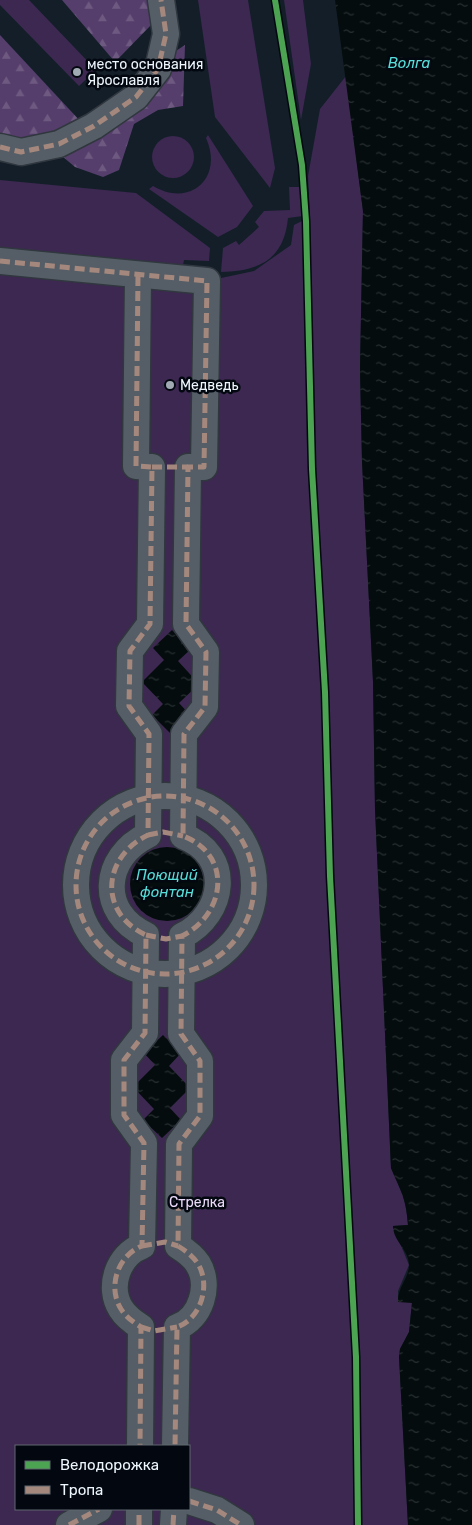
<svg xmlns="http://www.w3.org/2000/svg" width="472" height="1525" viewBox="0 0 472 1525" font-family="Rubik,sans-serif">
<defs>
<pattern id="forest-firs" width="22" height="20" patternUnits="userSpaceOnUse" patternTransform="scale(1.25)"><rect width="22" height="20" fill="#553e6b"/><path d="M5 1l3.5 6h-7zM16 11l3.5 6h-7z" fill="#6e5a81"/></pattern>
<pattern id="water-ripples" width="26" height="14" patternUnits="userSpaceOnUse" patternTransform="scale(1.25)"><rect width="26" height="14" fill="#040c0d"/><path d="M2 4q2-2 4 0t4 0M15 11q2-2 4 0t4 0" fill="none" stroke="#293031"/></pattern>
</defs>
<rect width="100%" height="100%" fill="#131e29"/>
<g fill="#3c2850" fill-rule="evenodd">
<path d="M0,0H29L96,70L79,86L0,5Z"/>
<path d="M198,0H248L275,168L270,188L215,117Z"/>
<path d="M284,0H303L311,64L301,120Z"/>
<path d="M346,76L363,211L360,369L362,461L373,681L375,809L391,1168C401,1192 406,1197 408,1225L393,1226L409,1265L398,1291V1301L412,1302L409,1332L400,1349L399,1357L408,1525H0V256L207,281L254,271L291,245L294,225L310,217L308,176L320,109ZM16,1446H189V1509H16Z"/>
<path d="M208,135L253,206L237,227L218,237L149,189L153,186C190,208 224,178 206,138Z"/>
<circle cx="173" cy="157" r="21"/>
<path d="M0,180L136,193L210,248L209,261L184,260L182,270L0,248Z"/>
<path d="M289,187H301L303,216L288,218C284,259 260,271 221,272L223,248L236,241L239,245L259,227L255,222L264,211L290,210Z"/>
</g>
<g fill="url(#forest-firs)">
<path d="M62,0H148L152,24L115,62Z"/>
<path d="M0,35L82,123L56,138L0,142Z"/>
<path d="M185,45L183,106L158,110L134,124L119,170L103,177L75,167L56,151L168,56Z"/>
</g>
<g fill="url(#water-ripples)">
<path d="M335,0H472V1525H408L399,1357L400,1349L409,1332L412,1303L398,1302C397,1288 409,1278 409,1265C409,1250 393,1241 393,1226L408,1225C406,1197 401,1192 391,1168L375,809L373,681L362,461L360,369L363,211Z"/>
<path d="M172,630L191,649L178,661L199,684L179,703L190,715L171,734L152,715L163,704L142,682L164,660L153,648Z"/>
<circle cx="167" cy="884" r="37"/>
<path d="M163,1035L181,1053L169,1066L190,1088L170,1108L181,1120L162,1138L143,1120L154,1109L133,1087L155,1065L144,1053Z"/>
</g>
<g fill="none" stroke-linecap="round" stroke-linejoin="round">
<g stroke="#31373f" stroke-width="29">
<g id="street">
<path d="M0,147L21,152L59,144L94,126L136,97L158,69L166,34L161,0"/>
<path d="M0,261L207,281L204,467H188L186,624L206,652L205,707L184,734L183,836C233,855 226,914 182,936L181,1034L200,1061V1116L179,1144L178,1246C186,1251 193,1256 198,1264C211,1285 201,1319 177,1327L175,1446"/>
<path d="M138,276L136,466L152,467L150,624L130,651L129,706L149,734L148,835C102,857 98,913 146,935L145,1033L124,1060V1115L144,1143L142,1246C118,1255 107,1287 121,1309C126,1317 133,1322 141,1327L140,1446"/>
<circle cx="165" cy="885" r="89"/>
<path d="M189,1501L217,1510L241,1525"/>
<path d="M69,1525L99,1509"/>
<path d="M139,1525V1509"/>
<path d="M173,1525L174,1509"/>
</g>
</g>
<use href="#street" stroke="#555e66" stroke-width="26"/>
<g stroke="#a5887d" stroke-width="5" stroke-dasharray="10 5" stroke-linecap="butt">
<path d="M0,147L21,152L59,144L94,126L136,97L158,69L166,34L161,0"/>
<path d="M0,261L207,281L204,467H188L186,624L206,652L205,707L184,734L183,836C233,855 226,914 182,936L181,1034L200,1061V1116L179,1144L178,1246C186,1251 193,1256 198,1264C211,1285 201,1319 177,1327L175,1446"/>
<path d="M138,276L136,466L152,467L150,624L130,651L129,706L149,734L148,835C102,857 98,913 146,935L145,1033L124,1060V1115L144,1143L142,1246C118,1255 107,1287 121,1309C126,1317 133,1322 141,1327L140,1446"/>
<path d="M152,467H188"/>
<circle cx="165" cy="885" r="89"/>
<path d="M148,835L163,832L183,836"/>
<path d="M146,935L166,939L182,936"/>
<path d="M142,1246L165,1242L178,1246"/>
<path d="M141,1327L154,1331L177,1327"/>
<path d="M189,1501L217,1510L241,1525"/>
<path d="M69,1525L99,1509"/>
<path d="M139,1525V1509"/>
<path d="M173,1525L174,1509"/>
</g>
<g stroke="#030810" stroke-width="9">
<path id="cycleway" d="M275,0L302,165L306,221L312,469L325,692L330,876L356,1357L358,1525"/>
</g>
<use href="#cycleway" stroke="#4ca352" stroke-width="6"/>
</g>
<g fill="#a1aab3" stroke="#030810" stroke-width="2">
<circle cx="77" cy="72" r="5"/>
<circle cx="170" cy="385" r="5"/>
</g>
<g text-anchor="middle" dominant-baseline="central" stroke-width="5" stroke-linejoin="round" paint-order="stroke">
<g font-size="14" fill="#eef6fe" stroke="#030810" text-anchor="start">
<text x="87" y="64">место основания<tspan x="87" dy="16">Ярославля</tspan></text>
<text x="180" y="385">Медведь</text>
</g>
<g font-size="14" fill="#ebdbfa" stroke="#030810">
<text x="197" y="1202">Стрелка</text>
</g>
<g font-size="15" font-style="italic" fill="#58deda" stroke="#030810">
<text x="409" y="63">Волга</text>
<text x="167" y="875">Поющий<tspan x="167" dy="17">фонтан</tspan></text>
</g>
</g>
<rect x="15" y="1445" width="175" height="65" fill="#030810" stroke="#61676f"/>
<rect x="25" y="1461" width="25" height="8" fill="#4ca352" stroke="#61676f"/>
<text x="60" y="1470" font-size="15" fill="#eef6fe">Велодорожка</text>
<rect x="25" y="1486" width="25" height="8" fill="#a5887d" stroke="#61676f"/>
<text x="60" y="1495" font-size="15" fill="#eef6fe">Тропа</text>
</svg>
